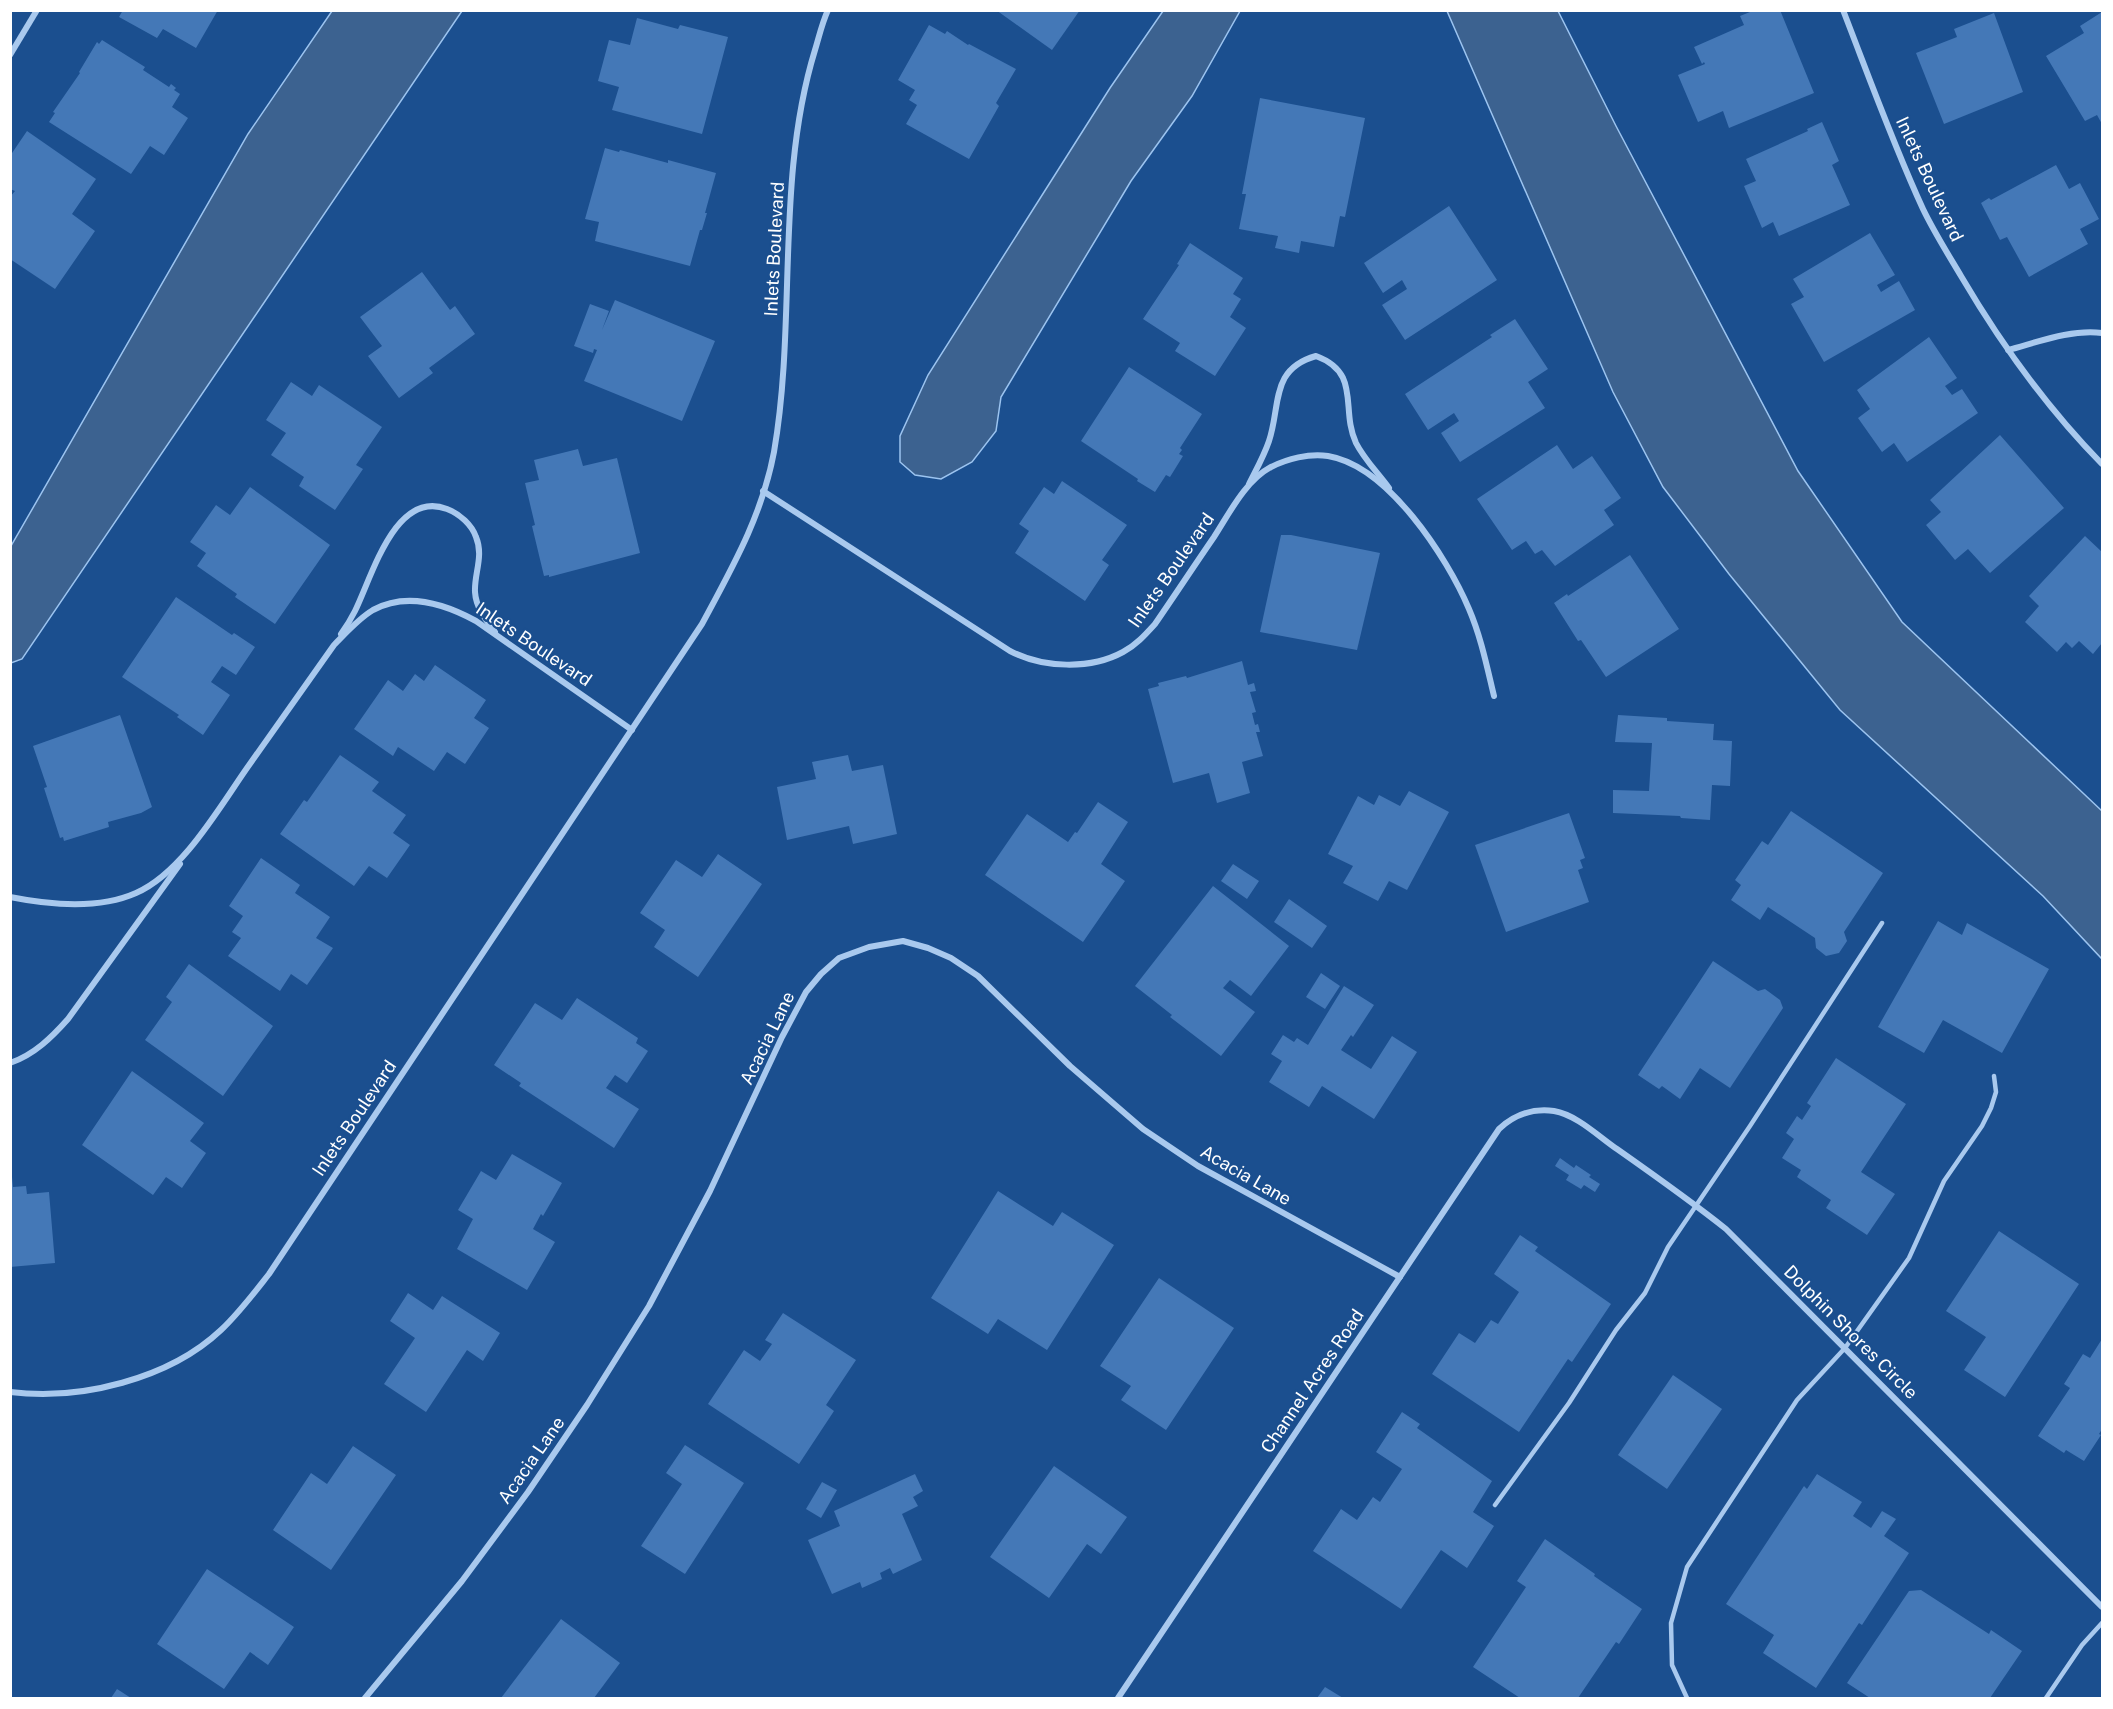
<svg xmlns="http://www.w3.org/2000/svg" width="2113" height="1709" viewBox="0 0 2113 1709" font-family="'Public Sans',sans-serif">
<rect width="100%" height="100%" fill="#1b4f8f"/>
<g fill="#3c6290" stroke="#9cc4f0" stroke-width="1.5">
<path d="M332,11H462L22,659L11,663V546L248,134Z"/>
<path d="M1163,11H1240L1192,96L1131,181L1001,397L996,431L972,462L941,479L915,475L900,462V436L928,375L1110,88Z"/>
<path d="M1447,11H1558L1616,126L1798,471L1902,622L2102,811V959L2043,896L1840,710L1729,574L1663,487L1613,392Z"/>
</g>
<g fill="#4478b7">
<path d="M123,10H218L196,48L163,29L157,38L119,17Z"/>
<path d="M996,10H1080L1052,50Z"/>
<path d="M1755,10H1780L1814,93L1729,128L1723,111L1698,122L1678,75L1705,64L1704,62L1702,64L1694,47L1744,25L1740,16Z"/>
<path d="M2102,12V124L2097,115L2085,121L2046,56L2084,33L2080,26Z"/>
<path d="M1994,13L2023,92L1944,124L1916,53L1957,37L1954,29Z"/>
<path d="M637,18L678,29L680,25L728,37L702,134L612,110L619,87L598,81L609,40L630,45Z"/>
<path d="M929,25L945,34L947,31L968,45L969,44L1016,69L996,103L999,106L969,159L906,124L917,105L909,100L915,90L898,80Z"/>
<path d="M102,40L145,67L143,70L169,87L171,84L176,88L174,90L180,94L172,107L188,118L164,155L150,146L131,174L49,122L55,113L53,112L80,73L79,72L97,42L99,44Z"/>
<path d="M1260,98L1365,118L1345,217L1340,216L1334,247L1301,241L1299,253L1275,248L1278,236L1239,229L1246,194H1242Z"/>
<path d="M1822,122L1839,161L1832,165L1850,205L1779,236L1773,222L1762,228L1744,186L1756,181L1746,159L1808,131L1807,129Z"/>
<path d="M27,131L96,179L72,214L95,231L55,289L10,259V197L15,191L10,189V156Z"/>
<path d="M605,148L619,152L620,150L668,163V160L716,173L705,213H707L702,230H700L690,266L595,241L599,222L585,219Z"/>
<path d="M2056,165L2069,189L2080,183L2099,219L2080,229L2088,244L2029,277L2007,237L2000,240L1981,203L1989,198L1991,200Z"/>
<path d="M1449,206L1497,280L1405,340L1382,305L1407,289L1402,280L1383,293L1364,263Z"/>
<path d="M1870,233L1895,275L1877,285L1881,292L1899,281L1915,310L1824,362L1791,304L1804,297L1793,279Z"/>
<path d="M1190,243L1243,278L1233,294L1241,299L1230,317L1246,328L1215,376L1175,351L1180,343L1143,319L1179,265L1177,264Z"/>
<path d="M422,272L450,310L455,306L475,334L429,368L433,373L399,398L368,356L382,346L360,317Z"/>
<path d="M615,300L715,341L682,421L584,381L597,350L594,349L593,353L574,346L590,304L609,311L602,330Z"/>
<path d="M1515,319L1548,369L1528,382L1545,408L1460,462L1441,433L1459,421L1454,413L1428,430L1405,394L1492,337L1490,335Z"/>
<path d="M1929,337L1957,378L1945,386L1952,395L1962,389L1978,413L1907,462L1894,443L1882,452L1858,418L1870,409L1857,390Z"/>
<path d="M1129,367L1202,414L1180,448L1182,450L1179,454L1183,456L1170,477L1166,475L1155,492L1137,481L1138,479L1081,441Z"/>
<path d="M291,382L312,396L319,385L382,427L356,465L363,469L335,510L299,486L304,477L271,455L286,433L266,420Z"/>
<path d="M2000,435L2064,508L1990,573L1968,549L1955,560L1926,525L1941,512L1930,500Z"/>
<path d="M1557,445L1573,469L1592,456L1621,498L1604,510L1614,525L1555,566L1542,550L1535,554L1526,541L1512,550L1477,499Z"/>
<path d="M578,449L583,466L617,458L640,553L549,577V575L544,576L532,526L535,525L525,483L539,480L534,460Z"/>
<path d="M1062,481L1127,525L1102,560L1109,565L1085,601L1015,553L1029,531L1019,524L1044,487L1054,494Z"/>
<path d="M250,487L330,545L275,624L235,597L237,594L197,566L206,553L190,542L216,505L230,515Z"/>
<path d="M1281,535H1291L1380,553L1357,650L1260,632Z"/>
<path d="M2085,536L2102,552V643L2093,654L2079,641L2072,648L2066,642L2057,652L2025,622L2039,606L2029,596Z"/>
<path d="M1630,555L1679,629L1606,677L1581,640L1578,641L1554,603L1567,594L1568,596Z"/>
<path d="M176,597L232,635L234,633L255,647L236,675L222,666L211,682L230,695L203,735L177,717L179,715L122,677Z"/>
<path d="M1242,661L1248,685L1254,683L1256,691L1250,692L1256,712L1252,713L1255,725L1258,724L1260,732H1256L1263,756L1242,762L1250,793L1217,803L1209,773L1173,783L1148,689L1159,686L1158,683L1186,676L1187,678Z"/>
<path d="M435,665L486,700L474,718L489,728L465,764L447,752L434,771L398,747L393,756L354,729L388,680L403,691L415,674L424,681Z"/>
<path d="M120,715L152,807L141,813L108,822L109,827L64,841L63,837L60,838L44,788L47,787L33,746Z"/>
<path d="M1618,715L1667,718V721L1714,724L1713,740L1732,741L1730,786L1712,785L1710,820L1681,818L1680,816L1613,813V790L1649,791L1652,743L1615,742Z"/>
<path d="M340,755L379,782L372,791L406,815L393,833L410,845L387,878L369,866L354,886L280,834L304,800L307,802Z"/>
<path d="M848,755L852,771L883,765L897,834L853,844L849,826L787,840L777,787L816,779L812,762Z"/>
<path d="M1409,791L1449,812L1407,890L1389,881L1378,901L1343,883L1353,866L1328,854L1358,796L1374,805L1379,795L1400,806Z"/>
<path d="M1098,802L1128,822L1101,864L1125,881L1083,942L985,875L1027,814L1068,842L1075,832L1077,833Z"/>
<path d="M1791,811L1883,873L1844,932L1847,941L1839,953L1826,956L1816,948L1815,938L1768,907L1760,920L1731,900L1741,885L1735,880L1762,841L1768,845Z"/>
<path d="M1569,813L1585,858L1580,860L1583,868L1578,870L1589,902L1506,932L1475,845Z"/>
<path d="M718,854L762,884L698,977L654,947L665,930L640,913L676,860L702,877Z"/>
<path d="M261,858L300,885L295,893L330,917L316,938L333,948L307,985L291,974L280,991L228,956L241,938L232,932L243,916L229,906Z"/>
<path d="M1233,864L1259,881L1247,899L1221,881Z"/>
<path d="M1213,886L1289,946L1251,996L1230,980L1223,988L1255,1012L1221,1056L1170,1017L1172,1015L1135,986Z"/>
<path d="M1289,899L1327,926L1312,948L1274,922Z"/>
<path d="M1938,921L1962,935L1967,923L2049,969L2002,1053L1943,1020L1924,1053L1878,1027Z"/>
<path d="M1713,961L1758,991L1765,989L1780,1000L1783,1008L1730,1088L1700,1068L1680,1099L1662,1086L1659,1089L1638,1075Z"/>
<path d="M189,964L273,1026L223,1096L145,1040L172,1002L166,997Z"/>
<path d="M1321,973L1340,986L1325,1009L1306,997Z"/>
<path d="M1344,986L1374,1005L1353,1037L1351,1035L1341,1050L1371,1069L1392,1036L1417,1052L1374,1119L1322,1086L1309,1107L1269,1082L1282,1061L1271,1054L1283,1035L1294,1042L1297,1038L1308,1045Z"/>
<path d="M577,998L638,1038L636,1043L648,1051L627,1083L615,1075L606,1088L639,1109L614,1148L519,1086L521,1083L494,1065L535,1003L562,1020Z"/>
<path d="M1836,1058L1906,1104L1861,1172L1895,1194L1867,1235L1826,1208L1831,1200L1797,1177L1801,1170L1782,1158L1794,1139L1786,1133L1797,1116L1802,1120L1811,1106L1807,1103Z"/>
<path d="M132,1071L204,1123L190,1141L206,1153L182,1188L166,1177L153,1195L82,1145Z"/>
<path d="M512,1154L562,1183L543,1216L541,1214L533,1229L555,1242L527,1290L457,1249L473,1219L458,1210L481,1171L496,1180Z"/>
<path d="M1560,1158L1574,1168L1576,1165L1591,1175L1589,1177L1600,1184L1595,1192L1584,1185L1581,1189L1566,1180L1569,1175L1555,1166Z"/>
<path d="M10,1177H12L13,1187L26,1186L27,1194L49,1192L55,1263L10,1267Z"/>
<path d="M998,1191L1053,1226L1062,1212L1114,1245L1047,1350L998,1319L988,1334L931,1298Z"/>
<path d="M1999,1231L2079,1284L2005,1397L1964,1370L1986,1337L1946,1311Z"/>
<path d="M1520,1235L1538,1247L1535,1251L1611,1304L1572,1362L1568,1359L1519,1432L1432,1374L1459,1333L1475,1343L1491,1320L1498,1324L1519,1292L1494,1274Z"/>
<path d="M1159,1278L1234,1328L1166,1430L1121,1400L1131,1386L1100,1366Z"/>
<path d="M408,1293L433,1310L442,1296L500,1333L483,1361L467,1350L426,1412L384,1384L415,1338L390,1321Z"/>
<path d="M783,1313L856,1360L826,1405L834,1411L799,1464L708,1404L744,1350L760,1361L772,1344L765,1340Z"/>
<path d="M2102,1339V1429L2099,1434L2101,1435L2084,1461L2066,1450L2064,1453L2038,1436L2070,1388L2064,1384L2083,1354L2090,1358Z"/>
<path d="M1673,1375L1722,1409L1667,1489L1618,1455Z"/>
<path d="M1402,1412L1420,1424L1417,1428L1492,1481L1473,1512L1494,1526L1467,1568L1441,1550L1401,1609L1313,1551L1341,1509L1357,1520L1373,1497L1380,1502L1402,1469L1376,1452Z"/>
<path d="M685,1445L744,1483L685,1574L641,1546L682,1484L666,1473Z"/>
<path d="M353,1446L396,1475L331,1570L273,1530L311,1473L327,1484Z"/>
<path d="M1054,1466L1127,1517L1101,1554L1087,1544L1049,1598L990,1557Z"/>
<path d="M915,1474L923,1491L913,1497L918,1506L902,1514L922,1560L893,1574L890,1568L880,1573L882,1579L862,1588L860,1582L832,1594L808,1540L840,1526L834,1511Z"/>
<path d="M1817,1474L1862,1502L1853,1516L1871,1528L1882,1511L1896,1519L1884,1536L1909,1553L1862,1625L1859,1623L1816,1688L1763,1653L1774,1635L1726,1604L1804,1486L1807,1489Z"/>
<path d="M822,1482L837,1490L821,1518L806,1509Z"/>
<path d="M1545,1539L1595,1574L1594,1576L1604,1583L1642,1609L1619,1644L1616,1642L1578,1698H1520L1473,1667L1526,1587L1517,1581Z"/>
<path d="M207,1569L294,1627L268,1665L250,1652L224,1689L157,1644Z"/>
<path d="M1921,1590L1989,1634L1991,1630L2022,1651L1990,1698H1870L1847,1683L1909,1591Z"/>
<path d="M561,1619L620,1663L594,1698H501Z"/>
<path d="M1325,1687L1343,1698H1317Z"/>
<path d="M117,1689L131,1698H111Z"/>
</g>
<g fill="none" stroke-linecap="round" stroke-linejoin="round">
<g stroke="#a9c9ee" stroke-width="4.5">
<path d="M1495,1505L1569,1403L1616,1330L1645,1293L1668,1247L1750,1126L1882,923"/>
<path d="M1687,1698L1672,1665L1671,1623L1687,1567L1797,1400L1845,1348L1909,1258L1944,1181L1982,1126L1991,1108L1996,1092L1994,1076"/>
<path d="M2046,1698L2082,1645L2102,1623"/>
</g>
<g stroke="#a9c9ee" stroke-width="6">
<path d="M1843,10C1869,77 1893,144 1923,209C1934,232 1948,254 1961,276C2001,344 2047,408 2102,464"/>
<path d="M10,55L37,10"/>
<path d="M2008,350C2038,342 2071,329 2102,333"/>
<path d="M1249,484C1256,470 1264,456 1269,441C1281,405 1270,369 1316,356C1362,373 1340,409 1356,443C1364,459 1378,473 1389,488"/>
<path d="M763,491L1010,651C1043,668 1090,670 1123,652C1136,645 1145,635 1155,624C1175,595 1194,566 1214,537C1229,514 1245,481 1271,467C1287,459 1309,453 1328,456C1388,466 1447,557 1469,609C1481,637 1487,667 1494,696"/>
<path d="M341,634C346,627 351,619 355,611C372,577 395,489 447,509C460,514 472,525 476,537C484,556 474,574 475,592C476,608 486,620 495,632"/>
<path d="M10,897C50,905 98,910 136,893C182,873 219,808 247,768C276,727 305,686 334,645C346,633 358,619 373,610C406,592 445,604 476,621L632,730"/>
<path d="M10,1063C34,1055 52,1037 68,1019L180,864"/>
<path d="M10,1392C80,1401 169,1379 221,1330C239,1313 254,1293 269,1274L702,624C732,568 762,516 774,452C797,319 775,180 815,50C819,37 822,23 828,10"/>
<path d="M365,1698L462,1581L528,1492L587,1405L649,1306L710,1191L782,1037L806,992L821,974L839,958L869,947L903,941L928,948L951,958L978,976L1070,1066L1143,1129L1198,1166L1400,1277"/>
<path d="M1118,1698L1499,1129C1515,1114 1532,1108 1554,1111C1577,1115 1598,1136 1617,1149C1654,1175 1691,1201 1726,1229L2102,1607"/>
</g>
</g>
<g text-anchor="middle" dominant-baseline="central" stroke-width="4.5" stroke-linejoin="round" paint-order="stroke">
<g font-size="18" fill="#fff" stroke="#1b4f8f">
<text transform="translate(1930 179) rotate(65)">Inlets Boulevard</text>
<text transform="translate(774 249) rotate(-87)">Inlets Boulevard</text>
<text transform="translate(1171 570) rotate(-55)">Inlets Boulevard</text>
<text transform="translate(534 644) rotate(34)">Inlets Boulevard</text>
<text transform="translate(767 1038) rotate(-64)">Acacia Lane</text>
<text transform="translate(354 1118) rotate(-56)">Inlets Boulevard</text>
<text transform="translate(1246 1175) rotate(30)">Acacia Lane</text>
<text transform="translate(1851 1332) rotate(45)">Dolphin Shores Circle</text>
<text transform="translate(1312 1381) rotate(-56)">Channel Acres Road</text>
<text transform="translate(531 1460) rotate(-55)">Acacia Lane</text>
</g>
</g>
<rect width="2113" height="1709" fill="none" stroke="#ffffff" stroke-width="24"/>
</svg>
